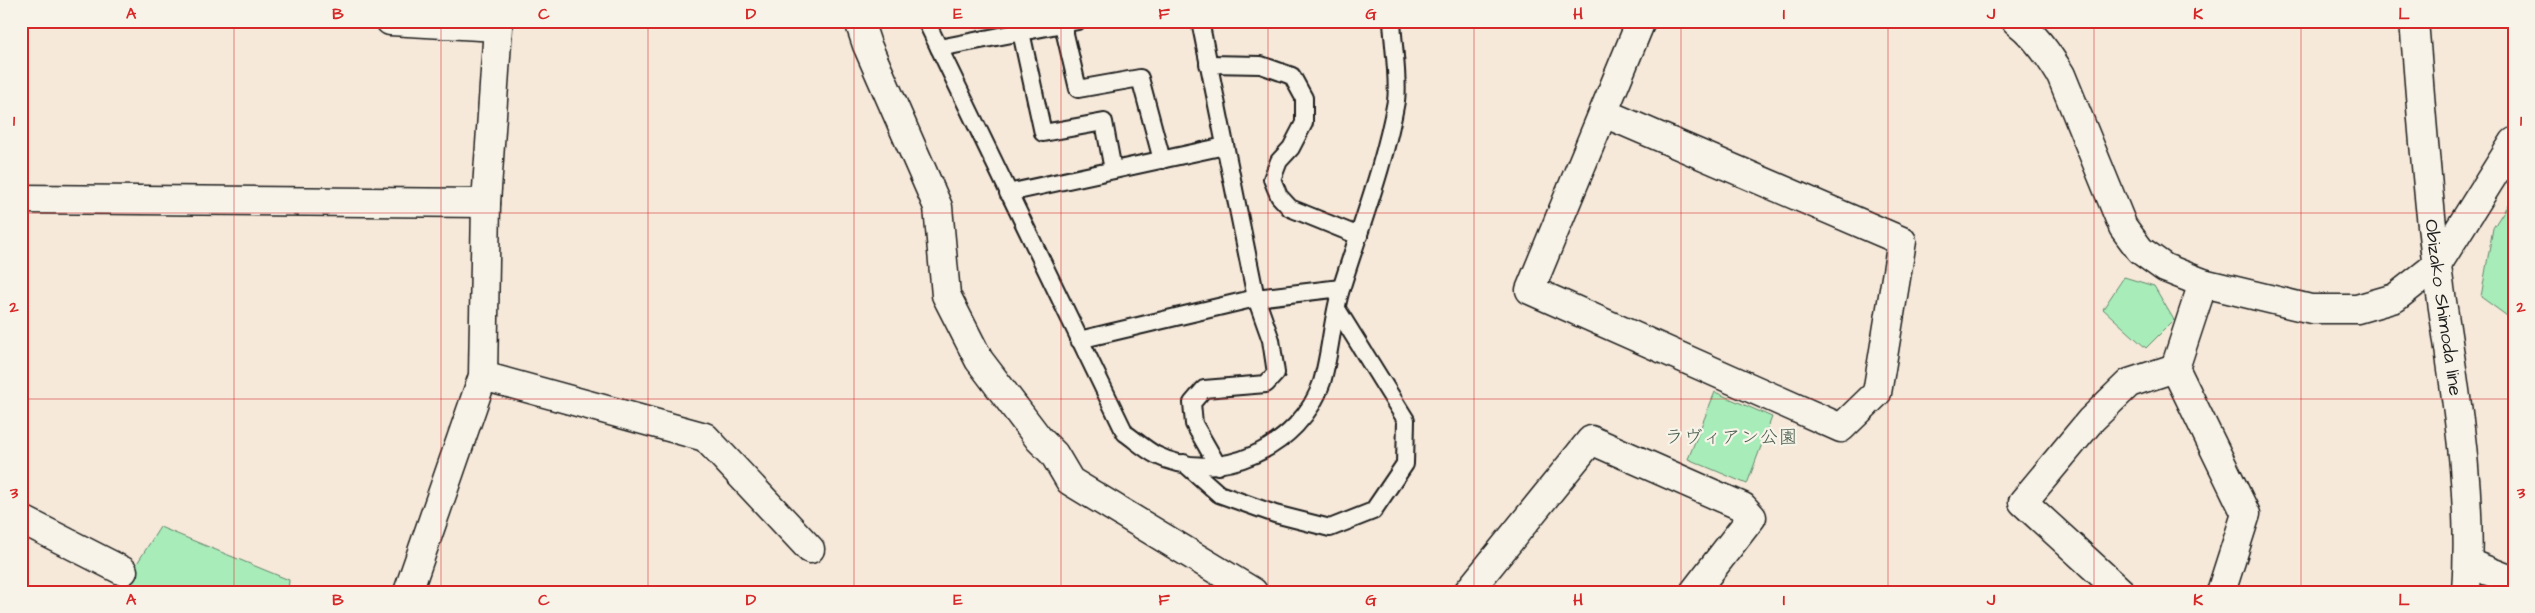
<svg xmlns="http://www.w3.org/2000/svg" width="2535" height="613" viewBox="0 0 2535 613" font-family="'Architects Daughter','Klee One',sans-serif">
<rect width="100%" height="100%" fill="#f6e9da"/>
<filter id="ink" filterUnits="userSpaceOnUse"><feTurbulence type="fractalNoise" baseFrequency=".02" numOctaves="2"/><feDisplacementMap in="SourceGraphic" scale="10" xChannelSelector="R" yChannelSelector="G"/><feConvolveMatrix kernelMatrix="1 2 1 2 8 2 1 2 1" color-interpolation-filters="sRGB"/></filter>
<g filter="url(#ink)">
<g fill="#a8edb9" stroke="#62846a">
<path d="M2514,195V321L2481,297L2493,228Z"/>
<path d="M2124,277L2154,286L2174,320L2146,348L2103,309Z"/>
<path d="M1715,392L1772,417L1747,484L1688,459Z"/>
<path d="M160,527L289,580L288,592H119Z"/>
</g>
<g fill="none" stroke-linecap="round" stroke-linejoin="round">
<g stroke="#1c1c1c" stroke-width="20">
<g id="service">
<path d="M926,21L1125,433C1135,440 1145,449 1156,455C1218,486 1301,447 1322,382C1331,351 1332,317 1342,286C1361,225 1385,164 1396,101C1399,80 1393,43 1392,21"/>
<path d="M1062,21L1078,89L1140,78L1162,160"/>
<path d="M1200,21L1256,298L1271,340L1276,373L1266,384L1204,389L1192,403L1194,424L1218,466"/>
<path d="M1021,32L1043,133L1104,122L1113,170"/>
<path d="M939,48L1078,21"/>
<path d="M1208,64L1261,65L1292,76L1304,98V123L1291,148L1279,161L1272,179L1279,196L1290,208L1359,236"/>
<path d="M1008,193L1225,146"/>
<path d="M1079,340L1256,298L1341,288"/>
<path d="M1184,463L1219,494L1275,514L1330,528L1373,511L1405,464L1406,420L1337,309"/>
</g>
</g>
<g stroke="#1c1c1c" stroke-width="31">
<g id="minor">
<path d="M390,21L498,27L486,203L483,376L408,592"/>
<path d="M859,21L867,45L938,207L946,295L979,360L1039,439L1054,454L1070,481L1253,592"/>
<path d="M2016,21C2035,35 2049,55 2061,75L2123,227L2140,250L2165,268L2203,283L2311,309H2357L2395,298L2437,265L2514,142"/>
<path d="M1604,113L1902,241L1877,393L1841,428L1530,290L1641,21"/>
<path d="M21,199L486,203"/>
<path d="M2203,283L2175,368L2246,514L2221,592"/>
<path d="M483,376L705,437L810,549"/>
<path d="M21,519L123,571"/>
<path d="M2468,563L2514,581"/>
<path d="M1468,592L1591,440L1743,507L1752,517L1694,592"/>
<path d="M2121,592L2023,502L2091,420L2129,383L2175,368"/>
</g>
</g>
<g stroke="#1c1c1c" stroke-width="31">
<g id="secondary">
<path id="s1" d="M2414,21C2421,103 2426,186 2437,267C2452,375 2474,483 2466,592"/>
</g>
</g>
<use href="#service" stroke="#f7f3e8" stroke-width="16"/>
<use href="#minor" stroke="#f7f3e8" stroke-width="28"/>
<use href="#secondary" stroke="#f7f3e8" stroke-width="28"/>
</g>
</g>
<path fill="none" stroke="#d62828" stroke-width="1" stroke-opacity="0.55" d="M234,21V592M441,21V592M648,21V592M854,21V592M1061,21V592M1268,21V592M1474,21V592M1681,21V592M1888,21V592M2094,21V592M2301,21V592M21,213H2514M21,399H2514"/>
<g text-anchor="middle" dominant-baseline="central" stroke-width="4.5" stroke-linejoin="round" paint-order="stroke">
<g font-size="19" fill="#1c1c1c" stroke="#f7f3e8">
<text stroke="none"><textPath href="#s1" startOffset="288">Obizako Shimoda line</textPath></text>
</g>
<g font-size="19" fill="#465b4b" stroke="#f7f3e8">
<text x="1731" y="437">ラヴィアン公園</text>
</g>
</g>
<rect width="2535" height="613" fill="none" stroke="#f7f3e8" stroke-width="55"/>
<rect x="28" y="28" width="2480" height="558" fill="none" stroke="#d62828" stroke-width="2"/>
<g font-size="16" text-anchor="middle" font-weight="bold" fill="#d62828">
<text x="131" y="19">A</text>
<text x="338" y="19">B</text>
<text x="544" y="19">C</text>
<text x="751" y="19">D</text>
<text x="958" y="19">E</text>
<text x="1164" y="19">F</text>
<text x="1371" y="19">G</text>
<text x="1578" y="19">H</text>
<text x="1784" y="19">I</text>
<text x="1991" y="19">J</text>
<text x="2198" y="19">K</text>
<text x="2404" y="19">L</text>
<text x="14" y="126">1</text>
<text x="2521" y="126">1</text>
<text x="14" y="312">2</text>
<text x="2521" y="312">2</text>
<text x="14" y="498">3</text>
<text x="2521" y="498">3</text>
<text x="131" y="605">A</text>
<text x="338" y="605">B</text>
<text x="544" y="605">C</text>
<text x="751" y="605">D</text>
<text x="958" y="605">E</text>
<text x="1164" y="605">F</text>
<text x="1371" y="605">G</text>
<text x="1578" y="605">H</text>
<text x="1784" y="605">I</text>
<text x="1991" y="605">J</text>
<text x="2198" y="605">K</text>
<text x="2404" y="605">L</text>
</g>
</svg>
